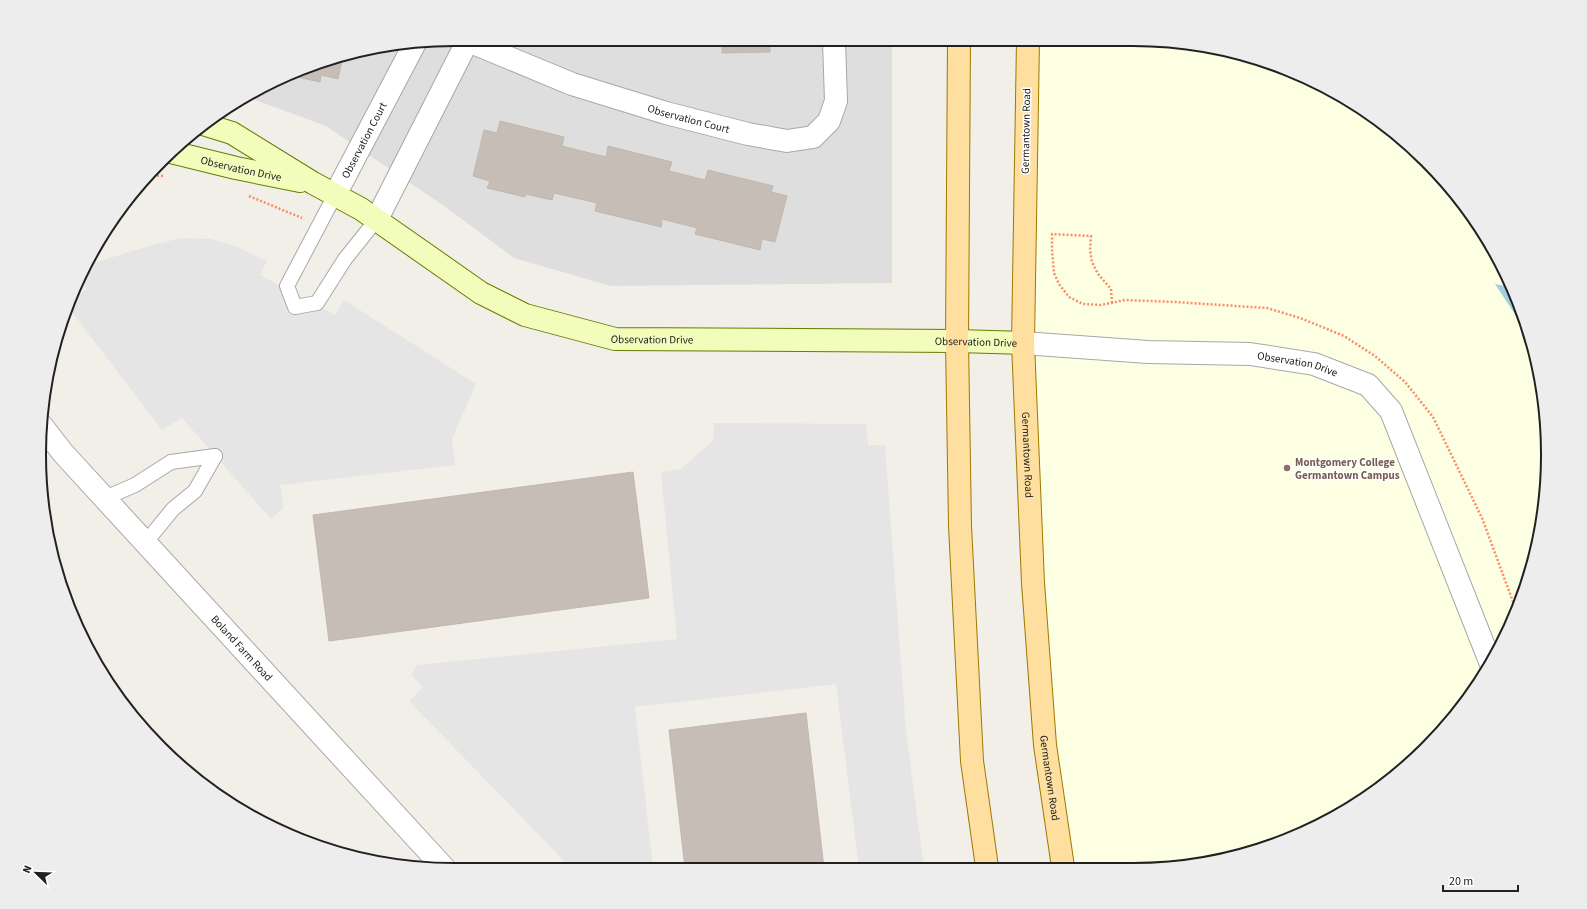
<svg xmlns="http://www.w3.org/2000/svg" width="1587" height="909" viewBox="0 0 1587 909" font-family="'Source Sans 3',sans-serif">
<rect width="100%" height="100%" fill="#f1efe7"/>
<path fill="#dfdede" d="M892,41V283L611,286L514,258L447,208L326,126L247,97L271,82L321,61L400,43Z"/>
<path fill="#fcffe2" d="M1040,40H1159L1266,61L1340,95L1407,142L1462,202L1505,271L1534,347L1547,428L1544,509L1526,588L1492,662L1426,748L1363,800L1266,848L1187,866L1063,867L1023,343Z"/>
<g fill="#e5e5e5">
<path d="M182,238L210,239L235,246L267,261L260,275L335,315L344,300L476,384L452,439L455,465L280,485L284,507L271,519L182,418L162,430L68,307L69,304L86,289L81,273L85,266L148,246Z"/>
<path d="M714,423L866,424L868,445H885L906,731L924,867L859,868L836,684L635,707L653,868L572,869L409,701L423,687L411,675L417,665L677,639L661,472L681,469L713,441Z"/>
</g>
<path fill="#a7cde0" d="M1495,284L1511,287L1534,347L1535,357L1528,334Z"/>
<g fill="#c6beb6" stroke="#c4b7a9">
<path d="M722,41H770V52L722,53Z"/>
<path d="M343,56L338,79L321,75L320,82L288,75L321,61Z"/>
<path d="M500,121L564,137L562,146L606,157L608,146L672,162L669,171L705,180L708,170L773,186L771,192L787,196L775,242L762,239L760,250L695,234L697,228L662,219L661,227L595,211L597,203L554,193L552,200L525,194V197L487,188L490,181L473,176L484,130L497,133Z"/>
<path d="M633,472L649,598L329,641L313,515Z"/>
<path d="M806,713L824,868H685L669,730Z"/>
</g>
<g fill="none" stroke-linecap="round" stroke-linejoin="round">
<g stroke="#a8a8a8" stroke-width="16">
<g id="lane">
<path d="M335,195L287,286L295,307L317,303L345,259L377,219"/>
<path d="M105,498L135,485L171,462L215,456"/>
<path d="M146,542L173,509L195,491L215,456"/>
</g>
</g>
<g stroke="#a8a8a8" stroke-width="24">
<g id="street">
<path id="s1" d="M471,42L572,84L666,113L748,134L787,141L813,137L829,121L836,101L834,41"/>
<path id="s2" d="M335,195L415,43"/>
<path d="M377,219L467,42"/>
<path id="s3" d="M1023,343L1148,352L1250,354L1314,364L1368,385L1391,411L1491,664"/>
<path id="s4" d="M42,426L63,453L445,869"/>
</g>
</g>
<g stroke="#647e01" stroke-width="24">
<g id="secondary">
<path id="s5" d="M203,124L232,133L313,183L361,209L481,293L525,315L615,339L957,341L1023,343"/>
<path id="s6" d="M171,152L236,168L300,181"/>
</g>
</g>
<g stroke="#9d7900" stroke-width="24">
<g id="primary">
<path id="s7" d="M1028,40L1023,343L1033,583L1045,745L1063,867"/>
<path d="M959,41L957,341L960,526L972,761L987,867"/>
</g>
</g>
<g stroke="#fe896b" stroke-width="2.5" stroke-dasharray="2 2" stroke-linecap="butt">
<path d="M149,175L163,176"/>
<path d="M249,196L302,218"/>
<path d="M1112,303L1111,289L1098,274L1092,262L1090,250L1091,236L1052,234V250L1054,273L1059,284L1069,297L1083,304L1101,305L1125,300L1175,302L1267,308L1300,318L1344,336L1375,356L1405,382L1433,417L1482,518L1516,610"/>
</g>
<use href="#lane" stroke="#fff" stroke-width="14"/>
<use href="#street" stroke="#fff" stroke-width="22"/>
<use href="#secondary" stroke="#f2fcbb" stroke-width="22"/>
<use href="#primary" stroke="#ffdf9f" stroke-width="22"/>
</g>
<circle fill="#8d6e63" stroke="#fff" stroke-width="1.5" cx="1287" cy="468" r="4"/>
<g text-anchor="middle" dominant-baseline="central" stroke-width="3" stroke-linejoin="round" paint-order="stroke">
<g font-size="11" fill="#212121" stroke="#fff">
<text stroke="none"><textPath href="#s1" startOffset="231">Observation Court</textPath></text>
<text transform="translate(1026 131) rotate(-89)">Germantown Road</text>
<text stroke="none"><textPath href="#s2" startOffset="62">Observation Court</textPath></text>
<text stroke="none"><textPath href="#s6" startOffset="72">Observation Drive</textPath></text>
<text stroke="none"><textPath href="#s5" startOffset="506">Observation Drive</textPath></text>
<text stroke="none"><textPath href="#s5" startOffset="830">Observation Drive</textPath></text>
<text stroke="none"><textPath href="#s3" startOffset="276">Observation Drive</textPath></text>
<text stroke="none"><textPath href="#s7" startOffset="415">Germantown Road</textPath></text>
<text stroke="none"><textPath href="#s4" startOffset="299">Boland Farm Road</textPath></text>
<text stroke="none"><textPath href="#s7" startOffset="739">Germantown Road</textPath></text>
</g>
<g font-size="11" font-weight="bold" fill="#785e54" stroke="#fff" text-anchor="start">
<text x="1295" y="462">Montgomery College<tspan x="1295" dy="13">Germantown Campus</tspan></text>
</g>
</g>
<path d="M0 0H1587V909H0ZM454 46H1133A408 408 0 0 1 1541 454V455A408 408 0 0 1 1133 863H454A408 408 0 0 1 46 455V454A408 408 0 0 1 454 46Z" fill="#ededed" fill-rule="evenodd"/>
<path fill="none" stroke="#212121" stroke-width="2" d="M454 46H1133A408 408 0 0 1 1541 454V455A408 408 0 0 1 1133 863H454A408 408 0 0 1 46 455V454A408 408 0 0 1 454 46Z"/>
<g transform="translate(36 873) rotate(293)" stroke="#ffffff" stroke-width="3" paint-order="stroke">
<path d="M0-3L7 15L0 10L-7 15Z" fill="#212121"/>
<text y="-6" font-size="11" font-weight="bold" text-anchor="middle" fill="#212121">N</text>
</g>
<path d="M1443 885v6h75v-6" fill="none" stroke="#212121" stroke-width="2"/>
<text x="1449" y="885" font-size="12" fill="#212121" stroke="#ffffff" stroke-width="3" paint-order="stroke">20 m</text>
</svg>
